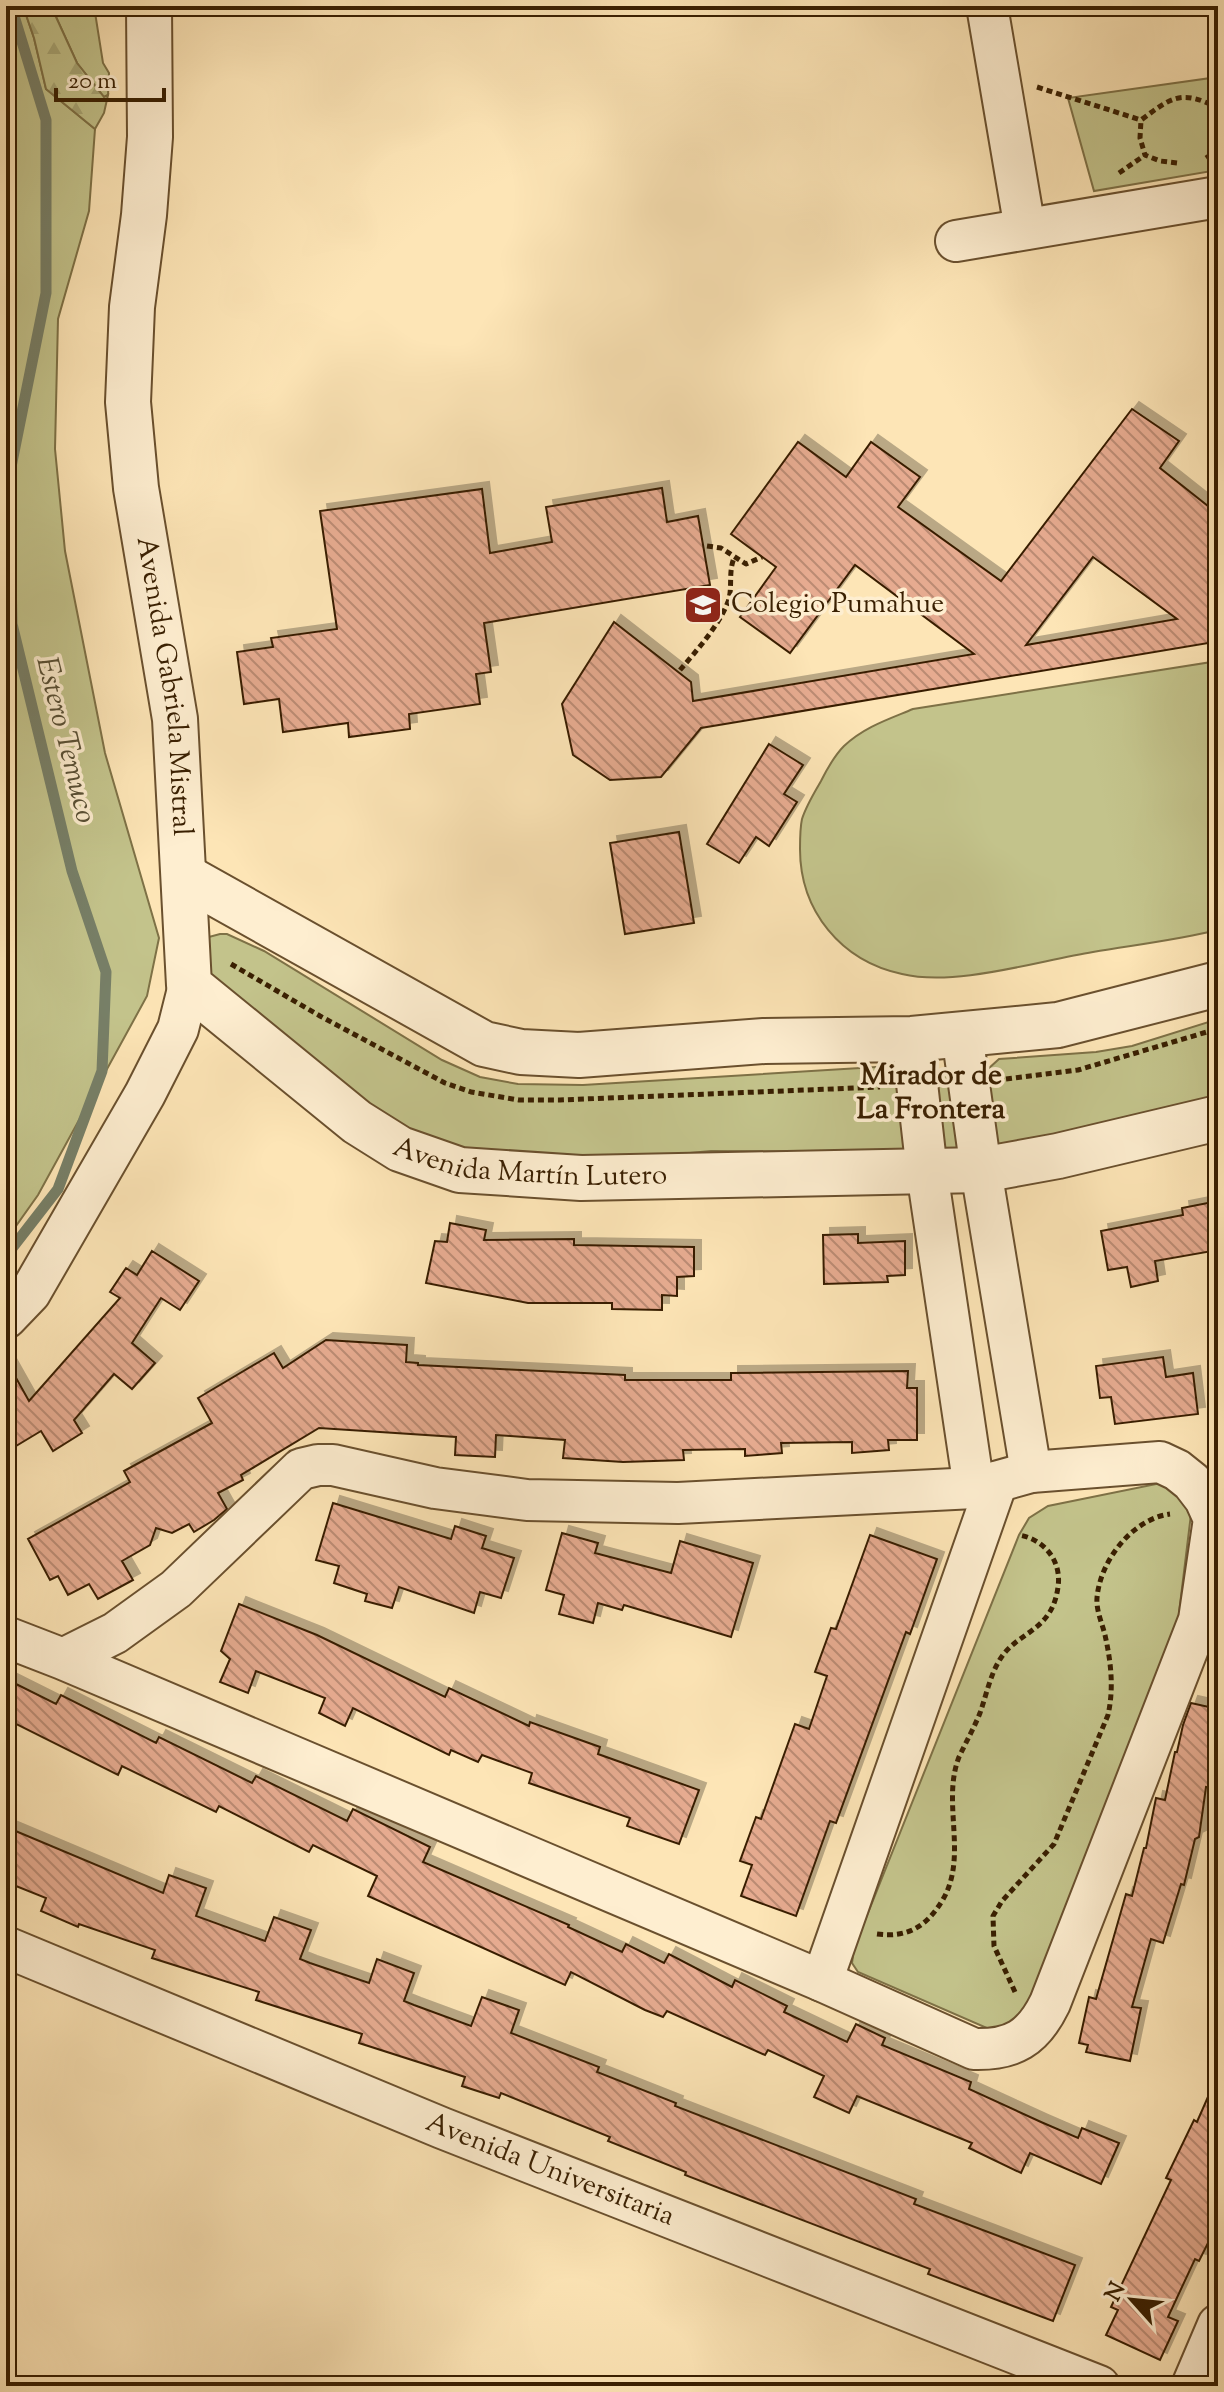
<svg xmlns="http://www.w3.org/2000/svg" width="1224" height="2392" viewBox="0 0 1224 2392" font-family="'Sorts Mill Goudy',serif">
<defs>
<pattern id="forest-firs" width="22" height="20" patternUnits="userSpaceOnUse" patternTransform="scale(2)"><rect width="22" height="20" fill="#c3c38b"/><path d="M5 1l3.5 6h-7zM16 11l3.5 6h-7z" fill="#a8a776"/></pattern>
<pattern id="building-back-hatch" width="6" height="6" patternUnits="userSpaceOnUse" patternTransform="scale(2)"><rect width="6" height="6" fill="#e6ab90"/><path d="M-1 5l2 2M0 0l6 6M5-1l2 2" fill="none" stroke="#bb8b73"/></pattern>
<filter id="shadow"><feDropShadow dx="7" dy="-7" stdDeviation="0" flood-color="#0004"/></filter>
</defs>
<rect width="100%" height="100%" fill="#fde5b6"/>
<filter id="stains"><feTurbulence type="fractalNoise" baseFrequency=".0025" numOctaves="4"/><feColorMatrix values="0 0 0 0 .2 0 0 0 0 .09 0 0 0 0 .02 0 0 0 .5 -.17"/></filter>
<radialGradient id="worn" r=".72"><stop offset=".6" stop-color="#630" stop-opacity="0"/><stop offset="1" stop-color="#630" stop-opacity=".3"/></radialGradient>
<g fill="#c3c38b" stroke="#7e7146" stroke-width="2">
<path d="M6,6H23L34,38L46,89L95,129L89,211L58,319L55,449L65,551L105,753L159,938L147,996L38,1195L6,1240Z"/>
<path d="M51,6H94L103,63L109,73L108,95L104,97L77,63Z"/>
<path d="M1218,77V170L1094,191L1068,98Z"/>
<path d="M1218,661V930C1177,940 1134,945 1093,952C1037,961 956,987 902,974C841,961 800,911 800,849C800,839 800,828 802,819C806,806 814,793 821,781C827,769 834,756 844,746C864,727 889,719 913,709Z"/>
<path d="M220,934H227L264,951L442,1060L480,1077L518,1084L583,1085L893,1066L898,1068L913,1135L903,1149L895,1152L711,1151L637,1158L467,1153L449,1150L375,1114L203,973L205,938Z"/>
<path d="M1218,1019V1097L1143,1118L993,1146L987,1070L999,1059L1096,1052L1132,1046Z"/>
<path d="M945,1072L955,1073L962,1147L945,1154L928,1076Z"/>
<path d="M1161,1483L1192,1506L1178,1621L1022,2019L1010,2027L989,2029L858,1972L852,1963L854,1948L1019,1535L1029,1518L1048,1506Z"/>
</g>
<path fill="url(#forest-firs)" stroke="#7e7146" stroke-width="2" d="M23,6H51L77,63L104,97L108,95L104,113L95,129L46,89L34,38Z"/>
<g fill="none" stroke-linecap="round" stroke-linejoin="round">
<path stroke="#777f67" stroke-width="11" d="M6,1256L58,1189L102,1071L106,972L72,871L12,624L9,477L46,293V120L11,6"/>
</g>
<g fill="url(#building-back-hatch)" stroke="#391f01" stroke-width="2" fill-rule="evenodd" filter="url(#shadow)">
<path d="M1132,409L1179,441L1160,468L1218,514V650L1208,643L701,728L661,777L610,780L573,755L562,704L614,622L691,682L693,701L974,654L855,565L790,653L740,617L776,567L731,534L798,442L846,477L871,442L920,477L898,507L1001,581ZM1093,557L1177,619L1026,645Z"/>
<path d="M662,488L667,522L698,516L710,585L484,623L491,672L476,674L480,704L409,714L410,729L349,737L348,723L283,732L279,699L244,704L237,652L273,647L271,638L337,629L320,511L482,489L490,553L552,542L546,507Z"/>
<path d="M769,744L803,765L784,794L797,802L769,846L756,837L739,863L707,844Z"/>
<path d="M679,832L694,923L625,934L610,843Z"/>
<path d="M1218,1201V1250L1155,1261L1158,1281L1131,1287L1127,1267L1108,1270L1101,1231L1183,1215L1182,1208Z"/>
<path d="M450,1223L486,1230L484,1240L574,1239V1245L694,1247V1276L677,1277V1296L662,1295V1310L612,1309V1303H528L426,1283L435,1241L447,1242Z"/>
<path d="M858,1234V1243L905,1241V1275L887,1276L888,1282L824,1284L823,1235Z"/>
<path d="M152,1251L199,1281L180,1310L161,1298L132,1343L155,1363L132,1389L114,1374L74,1420L82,1433L53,1451L41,1431L6,1452V1360L29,1401L120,1298L110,1292L126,1268L137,1275Z"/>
<path d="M326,1340L407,1345L406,1362L418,1363V1365L625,1375V1380H731V1373L908,1371L907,1388H917V1440H888L889,1450L852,1453V1442L781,1443L782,1453L745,1456V1449L683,1450L684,1460L623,1462L563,1458L565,1440L496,1435L495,1457L455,1455L456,1437L319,1428L241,1475L243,1480L218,1493L227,1509L214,1520L194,1532L189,1524L172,1533L156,1528L150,1545L122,1561L133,1580L98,1599L89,1584L68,1595L58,1576L50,1580L28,1539L130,1482L124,1471L212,1423L198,1398L274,1353L283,1368Z"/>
<path d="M1163,1357L1166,1377L1193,1373L1198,1414L1115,1424L1111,1397L1100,1398L1096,1366Z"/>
<path d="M333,1503L451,1539L455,1526L486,1536L482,1548L514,1558L501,1598L480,1592L474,1613L399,1587L392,1608L365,1601L367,1594L334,1583L339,1566L316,1560Z"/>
<path d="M562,1533L598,1543L595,1553L671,1573L680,1541L753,1563L731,1637L624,1605L622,1610L598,1603L593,1623L559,1614L564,1595L546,1590Z"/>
<path d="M870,1535L937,1559L910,1634L906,1632L836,1823L830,1821L796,1916L741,1896L752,1865L740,1861L756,1817L761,1819L795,1724L809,1729L827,1676L815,1672L831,1628L836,1629Z"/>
<path d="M239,1604L317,1635L445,1697L449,1688L529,1726L530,1722L600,1747L598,1754L699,1790L679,1844L627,1826L630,1818L529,1783L532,1773L482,1755L478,1762L451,1750L449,1755L353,1708L345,1726L319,1713L325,1698L256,1671L248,1693L220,1682L230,1659L221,1651Z"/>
<path d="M6,1679L56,1704L61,1695L156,1743L159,1737L252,1783L256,1776L347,1821L353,1809L430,1847L423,1862L569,1925L568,1927L622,1952L626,1944L664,1963L669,1954L732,1987L735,1980L787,2006L784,2012L847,2042L856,2024L885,2038L882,2045L971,2082L969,2089L1041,2122L1078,2138L1082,2128L1119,2143L1101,2184L1030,2153L1021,2173L969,2148L972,2143L857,2096L849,2113L814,2097L824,2076L768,2050L765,2055L667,2011L663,2017L645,2010L571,1972L565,1985L368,1896L377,1876L313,1845L309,1852L219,1806L216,1812L122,1766L118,1775L6,1719Z"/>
<path d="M1191,1703L1218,1709V1789L1206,1787L1199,1837L1195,1839L1184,1885L1181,1884L1163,1943L1151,1939L1132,2007L1141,2008L1130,2061L1086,2052L1088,2045L1079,2043L1089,1997L1096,1999L1126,1894L1132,1896L1144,1848H1146L1156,1798L1165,1800L1175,1752H1177L1183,1725Z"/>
<path d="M6,1827L163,1893L169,1875L206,1888L196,1916L265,1941L274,1917L311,1930L300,1959L310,1963L369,1983L377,1959L414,1973L404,2001L414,2005L471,2026L482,1997L519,2010L511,2033L599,2067L597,2072L676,2103L675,2106L916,2199L914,2204L1075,2265L1053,2321L928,2274L930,2269L685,2175L686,2172L608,2141L610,2137L501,2093L499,2098L462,2086L465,2077L359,2043L362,2034L256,2000L259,1992L152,1958L155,1950L79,1924L78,1927L41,1911L46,1898L6,1882Z"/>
<path d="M1218,2074V2223L1199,2261L1195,2259L1168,2317L1178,2321L1160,2360L1106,2335L1118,2310L1111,2307L1171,2180L1166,2178L1194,2120L1197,2122Z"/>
</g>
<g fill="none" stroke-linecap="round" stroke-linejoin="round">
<g stroke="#6a502e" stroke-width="44">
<g id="minor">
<path d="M987,6L1025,229"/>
<path d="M956,241L1218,197"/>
<path d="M962,1034L981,1170L1031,1472"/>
<path d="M912,1039L927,1172L974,1488"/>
<path d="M6,1318L30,1293L145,1094L178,1029L189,985"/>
<path d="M6,1637L63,1659L115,1633L176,1589L301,1469L318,1465H333L435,1488L527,1500L678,1503L974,1488L1031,1472L1160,1462L1177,1470L1192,1482L1205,1499L1214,1519L1199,1620L1050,2003C1033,2038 1013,2050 974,2049L822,1981L63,1659"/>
<path id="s1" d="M6,1947L442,2128L1099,2386"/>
<path d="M822,1981L997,1482"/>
<path d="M1192,2386L1218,2325"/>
</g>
</g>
<g stroke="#6a502e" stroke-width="48">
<g id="tertiary">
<path id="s2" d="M149,6L150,137L144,215L132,307L128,402L136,488L175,719L189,985L357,1122L400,1149L460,1170L581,1178L981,1170L1058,1156L1218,1118"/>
<path d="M184,876L484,1044L521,1052L579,1055L764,1041L912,1039L1058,1025L1218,984"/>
</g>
</g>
<g stroke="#391f01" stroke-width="5" stroke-dasharray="6 4" stroke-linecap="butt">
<path d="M1037,87L1141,120"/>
<path d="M1206,158L1218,150"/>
<path d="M1177,163L1160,161L1145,155L1140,138L1141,120C1172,97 1181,89 1218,108"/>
<path d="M1119,173L1145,155"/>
<path d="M707,546L721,548L746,564L762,557"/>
<path d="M680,670C697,650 718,627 728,602C733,588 728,573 734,558"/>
<path d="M231,964L320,1016L445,1083L471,1092L519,1100H560L880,1087"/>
<path d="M1006,1079L1078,1070L1217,1029"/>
<path d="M877,1934C907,1938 926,1927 942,1901C969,1857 941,1803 959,1757C966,1742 974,1728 980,1713C986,1696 990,1676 999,1661C1016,1631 1052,1633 1058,1587C1062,1561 1044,1539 1019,1535"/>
<path d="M1015,1992L994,1946L993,1916L1002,1901L1054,1844L1108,1715C1114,1688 1111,1662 1105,1635C1102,1623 1096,1610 1097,1598C1100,1561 1132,1519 1170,1514"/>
</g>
<use href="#minor" stroke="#feeed0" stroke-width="40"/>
<use href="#tertiary" stroke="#feeed0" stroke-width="44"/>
</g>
<defs>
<g id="school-square" transform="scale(2)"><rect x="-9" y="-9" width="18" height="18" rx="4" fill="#8f2418" stroke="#feeed0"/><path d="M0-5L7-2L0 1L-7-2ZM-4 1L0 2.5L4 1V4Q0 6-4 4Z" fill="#fff"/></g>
</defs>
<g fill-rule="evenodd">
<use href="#school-square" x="703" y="605"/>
</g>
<g text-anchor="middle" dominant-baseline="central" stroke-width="7" stroke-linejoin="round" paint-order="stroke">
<g font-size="28" fill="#391f01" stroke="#feeed0" text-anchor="start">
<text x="731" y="605">Colegio Pumahue</text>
</g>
<g font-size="28" fill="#391f01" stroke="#feeed0">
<text stroke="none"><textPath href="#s2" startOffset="684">Avenida Gabriela Mistral</textPath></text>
<text stroke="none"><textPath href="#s2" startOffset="1384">Avenida Martín Lutero</textPath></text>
<text stroke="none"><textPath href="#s1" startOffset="588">Avenida Universitaria</textPath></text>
</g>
<g font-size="30" font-style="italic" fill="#584f34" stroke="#feeed0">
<text transform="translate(65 740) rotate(76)">Estero Temuco</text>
</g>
<g font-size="30" font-weight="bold" fill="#391f01" stroke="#feeed0">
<text x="931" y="1076">Mirador de<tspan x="931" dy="34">La Frontera</tspan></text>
</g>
</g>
<rect width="1224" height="2392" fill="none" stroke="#fde5b6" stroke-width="32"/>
<rect x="8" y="8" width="1208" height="2376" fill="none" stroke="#391f01" stroke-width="4"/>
<rect x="16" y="16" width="1192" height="2360" fill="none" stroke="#391f01" stroke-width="2"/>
<g transform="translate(1132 2300) rotate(297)" stroke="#feeed0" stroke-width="6" paint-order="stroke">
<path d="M0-6L14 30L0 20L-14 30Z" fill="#391f01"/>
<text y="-12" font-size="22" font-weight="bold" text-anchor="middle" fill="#391f01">N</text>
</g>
<path d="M56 88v12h108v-12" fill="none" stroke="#391f01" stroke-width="4"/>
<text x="68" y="88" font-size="24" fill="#391f01" stroke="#feeed0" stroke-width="6" paint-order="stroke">20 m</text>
<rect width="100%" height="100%" filter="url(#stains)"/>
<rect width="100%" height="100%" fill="url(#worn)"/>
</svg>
